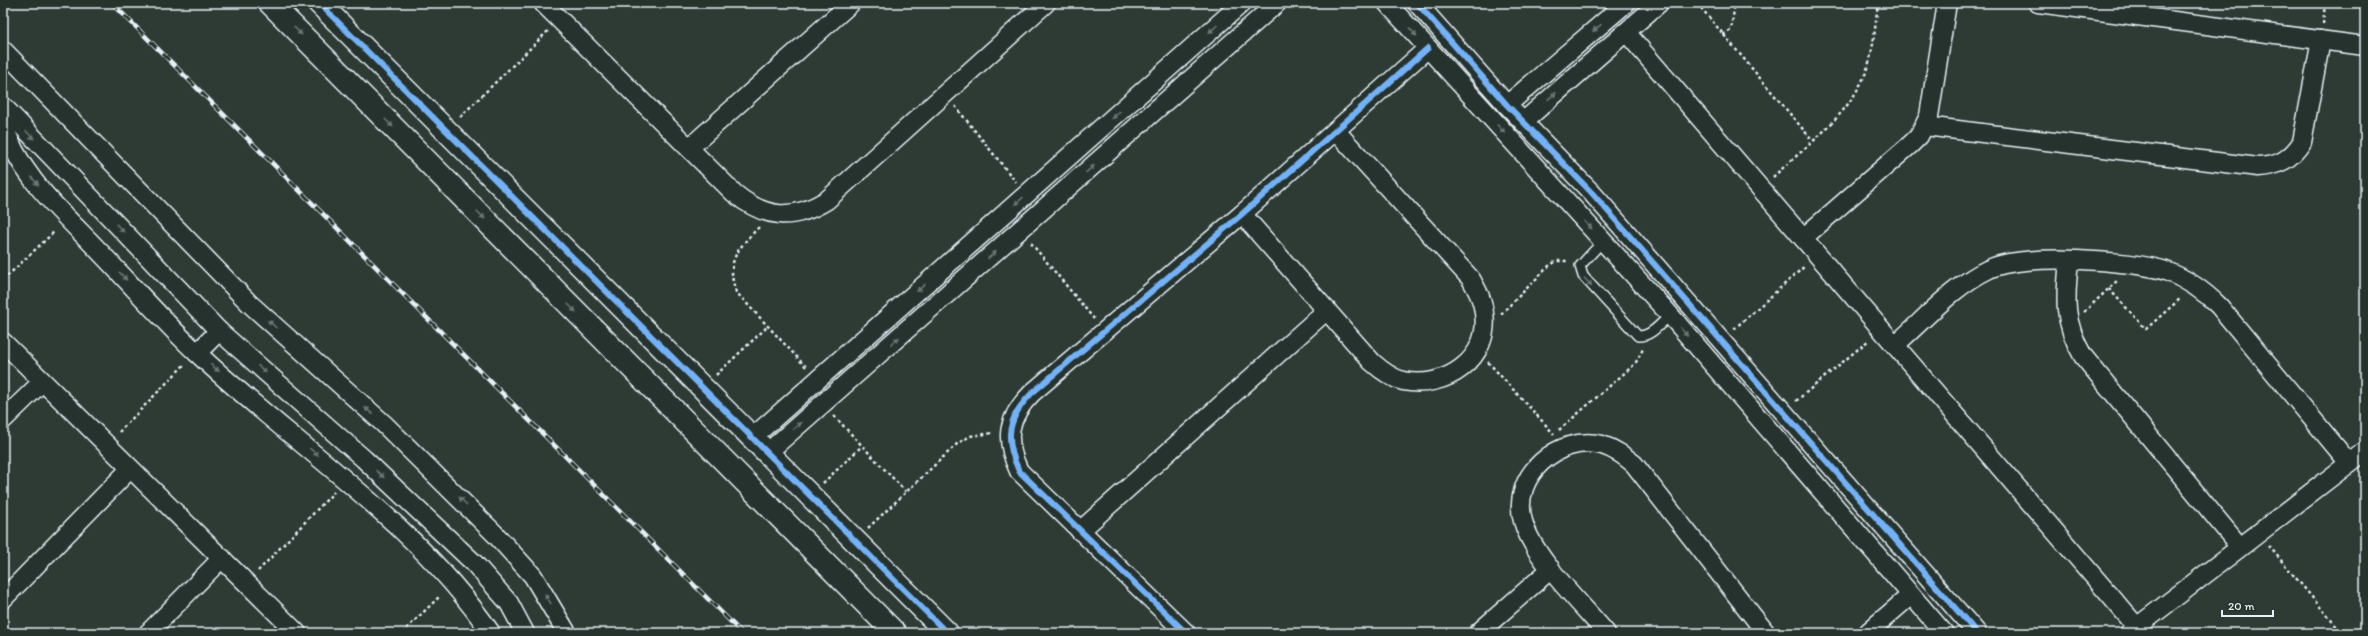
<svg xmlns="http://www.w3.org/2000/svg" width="2368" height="636" viewBox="0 0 2368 636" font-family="Itim,sans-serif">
<rect width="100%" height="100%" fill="#2e3b35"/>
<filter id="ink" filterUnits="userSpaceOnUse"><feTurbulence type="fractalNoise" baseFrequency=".025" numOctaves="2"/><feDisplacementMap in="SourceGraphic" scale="8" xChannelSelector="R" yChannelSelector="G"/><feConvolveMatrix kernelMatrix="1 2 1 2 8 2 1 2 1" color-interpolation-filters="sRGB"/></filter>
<g filter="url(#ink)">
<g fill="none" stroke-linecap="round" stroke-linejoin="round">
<g stroke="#e8f1f8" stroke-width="12">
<path id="lane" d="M1603,241L1580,266L1583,276L1638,336C1651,337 1661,323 1670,315"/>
</g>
<g stroke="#e8f1f8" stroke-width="21">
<g id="street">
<path d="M543,3L734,193C765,219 793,221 827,200L1046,3"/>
<path d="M1387,3L1670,315L1944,633"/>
<path d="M1417,3L1507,105L1592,193L1977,633"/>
<path d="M2038,3L2365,46"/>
<path d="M1626,32L2137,627"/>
<path d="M3,50L250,304L384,424L495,534L533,576L567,633"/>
<path d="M1507,105L1626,3"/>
<path d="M3,106L219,331L364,459L474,563L509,603L525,633"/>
<path d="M3,122C17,174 62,212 98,250C131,284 162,320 197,353C295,446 414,520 491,633"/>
<path d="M1523,122L1659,3"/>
<path d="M1925,126L2258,167C2279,166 2291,159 2302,142L2321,40"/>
<path d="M689,148L851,3"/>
<path d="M1242,214L1372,362C1381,370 1391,378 1403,381C1445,390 1491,359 1484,313C1483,300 1477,290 1471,279L1336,131"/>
<path d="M1803,238L1911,144L1919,136L1929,116L1947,3"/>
<path d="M2069,261C2065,298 2063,322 2083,356L2240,547"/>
<path d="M3,342L297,633"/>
<path d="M1895,345C1925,319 1953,286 1989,269C2021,253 2132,260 2166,271C2187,279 2204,291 2219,306L2349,463"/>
<path d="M197,353L219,331"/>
<path d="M3,420L42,382"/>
<path d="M753,437L1242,3"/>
<path d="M768,452L1277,3"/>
<path d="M1080,531L1327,310"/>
<path d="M3,599L130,469"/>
<path d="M148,633L222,558"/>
<path d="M1186,633L1019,471C1004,439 1007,418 1032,393L1242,214L1428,48"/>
<path d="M1478,633L1551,569"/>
<path d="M1606,633C1581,603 1533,558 1523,521C1510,476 1559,434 1602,445C1615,449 1624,456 1634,464L1766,633"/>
<path d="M1867,633L1911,595"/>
<path d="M2129,633L2365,451"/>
</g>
</g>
<g stroke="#e8f1f8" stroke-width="25">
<g id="secondary">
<path d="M270,3L895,633"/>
<path d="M319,3L947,633"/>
</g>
</g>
<g stroke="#e8f1f8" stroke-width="2.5" stroke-dasharray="3 3" stroke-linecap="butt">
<path d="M1697,3L1812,140"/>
<path d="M2323,24L2325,3"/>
<path d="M1723,35L1731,30L1735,3"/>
<path d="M955,106L1016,182"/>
<path d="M460,117L548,31"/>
<path d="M1773,177C1806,146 1850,115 1866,72C1874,50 1875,26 1878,3"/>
<path d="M759,227C738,249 725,260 736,292L807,368"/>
<path d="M1031,243L1094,319"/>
<path d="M3,280L55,231"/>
<path d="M2109,289L2146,329L2181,298"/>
<path d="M2084,312L2118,280"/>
<path d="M1501,314L1550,265L1557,261H1569"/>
<path d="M1734,329L1805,266"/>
<path d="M1488,362L1554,434"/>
<path d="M716,375L768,326"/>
<path d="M1796,401L1869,340"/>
<path d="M834,416L906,492"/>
<path d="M1559,430L1635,364L1643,349"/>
<path d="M119,432L185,364"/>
<path d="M823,483L862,446"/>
<path d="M868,528L957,444L970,436L993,433"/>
<path d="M2269,546L2342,633"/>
<path d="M258,571L334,492"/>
<path d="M402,633L440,596"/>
</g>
<use href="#lane" stroke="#26332d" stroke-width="9"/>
<use href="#street" stroke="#26332d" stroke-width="18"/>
<use href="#secondary" stroke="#26332d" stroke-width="22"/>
<g stroke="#e8f1f8" stroke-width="4.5">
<path id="rail" d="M112,3L742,633"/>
</g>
<use href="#rail" stroke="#26332d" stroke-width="3" stroke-dasharray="9" stroke-linecap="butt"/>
<g stroke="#26332d" stroke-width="8">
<g id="cycleway">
<path d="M319,3L947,633"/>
<path d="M1417,3L1507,105L1592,193L1977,633"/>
<path d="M1186,633L1019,471C1004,439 1007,418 1032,393L1242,214L1428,48"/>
</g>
</g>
<use href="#cycleway" stroke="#73b2f8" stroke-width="6"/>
</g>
<defs><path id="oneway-solid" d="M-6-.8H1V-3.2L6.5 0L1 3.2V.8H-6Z"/></defs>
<g fill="#6a7674">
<use href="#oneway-solid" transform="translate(1597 28) rotate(139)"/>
<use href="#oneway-solid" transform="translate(1213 29) rotate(138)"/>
<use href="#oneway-solid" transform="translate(298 31) rotate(45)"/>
<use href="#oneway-solid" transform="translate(1413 32) rotate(48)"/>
<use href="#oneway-solid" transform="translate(1552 96) rotate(-41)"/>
<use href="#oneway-solid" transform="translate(1116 115) rotate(138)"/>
<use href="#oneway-solid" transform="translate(389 123) rotate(45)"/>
<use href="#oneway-solid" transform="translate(1501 129) rotate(48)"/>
<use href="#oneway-solid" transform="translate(30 135) rotate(46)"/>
<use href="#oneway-solid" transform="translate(1090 169) rotate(-41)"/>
<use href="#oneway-solid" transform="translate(35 181) rotate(50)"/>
<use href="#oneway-solid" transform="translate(1019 201) rotate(138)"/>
<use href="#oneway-solid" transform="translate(481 215) rotate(45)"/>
<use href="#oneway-solid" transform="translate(1588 225) rotate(47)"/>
<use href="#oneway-solid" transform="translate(120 228) rotate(46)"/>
<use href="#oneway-solid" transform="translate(992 255) rotate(-41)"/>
<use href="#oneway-solid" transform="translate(123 276) rotate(46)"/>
<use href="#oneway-solid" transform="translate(1588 282) rotate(48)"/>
<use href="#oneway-solid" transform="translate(921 288) rotate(138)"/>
<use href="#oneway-solid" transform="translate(572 308) rotate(45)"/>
<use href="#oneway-solid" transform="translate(272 324) rotate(-138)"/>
<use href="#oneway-solid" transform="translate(1684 332) rotate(49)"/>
<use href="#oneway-solid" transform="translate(895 341) rotate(-41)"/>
<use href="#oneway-solid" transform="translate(215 368) rotate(41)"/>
<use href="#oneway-solid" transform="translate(262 369) rotate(41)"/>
<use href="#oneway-solid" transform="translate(369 411) rotate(-138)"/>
<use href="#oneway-solid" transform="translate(797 426) rotate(-41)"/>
<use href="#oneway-solid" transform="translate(314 452) rotate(41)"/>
<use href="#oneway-solid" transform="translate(380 474) rotate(42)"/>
<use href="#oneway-solid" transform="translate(463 501) rotate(-134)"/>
<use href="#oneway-solid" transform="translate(548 599) rotate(-122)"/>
</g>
</g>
<rect width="2368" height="636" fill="none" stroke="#26332d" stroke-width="16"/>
<rect x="8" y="8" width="2352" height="620" fill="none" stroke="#e8f1f8" stroke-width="1.5" filter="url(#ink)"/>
<path d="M2222 610v6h51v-6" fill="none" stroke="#e8f1f8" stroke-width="2"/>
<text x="2228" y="610" font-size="12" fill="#e8f1f8" stroke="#26332d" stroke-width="3" paint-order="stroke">20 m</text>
</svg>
